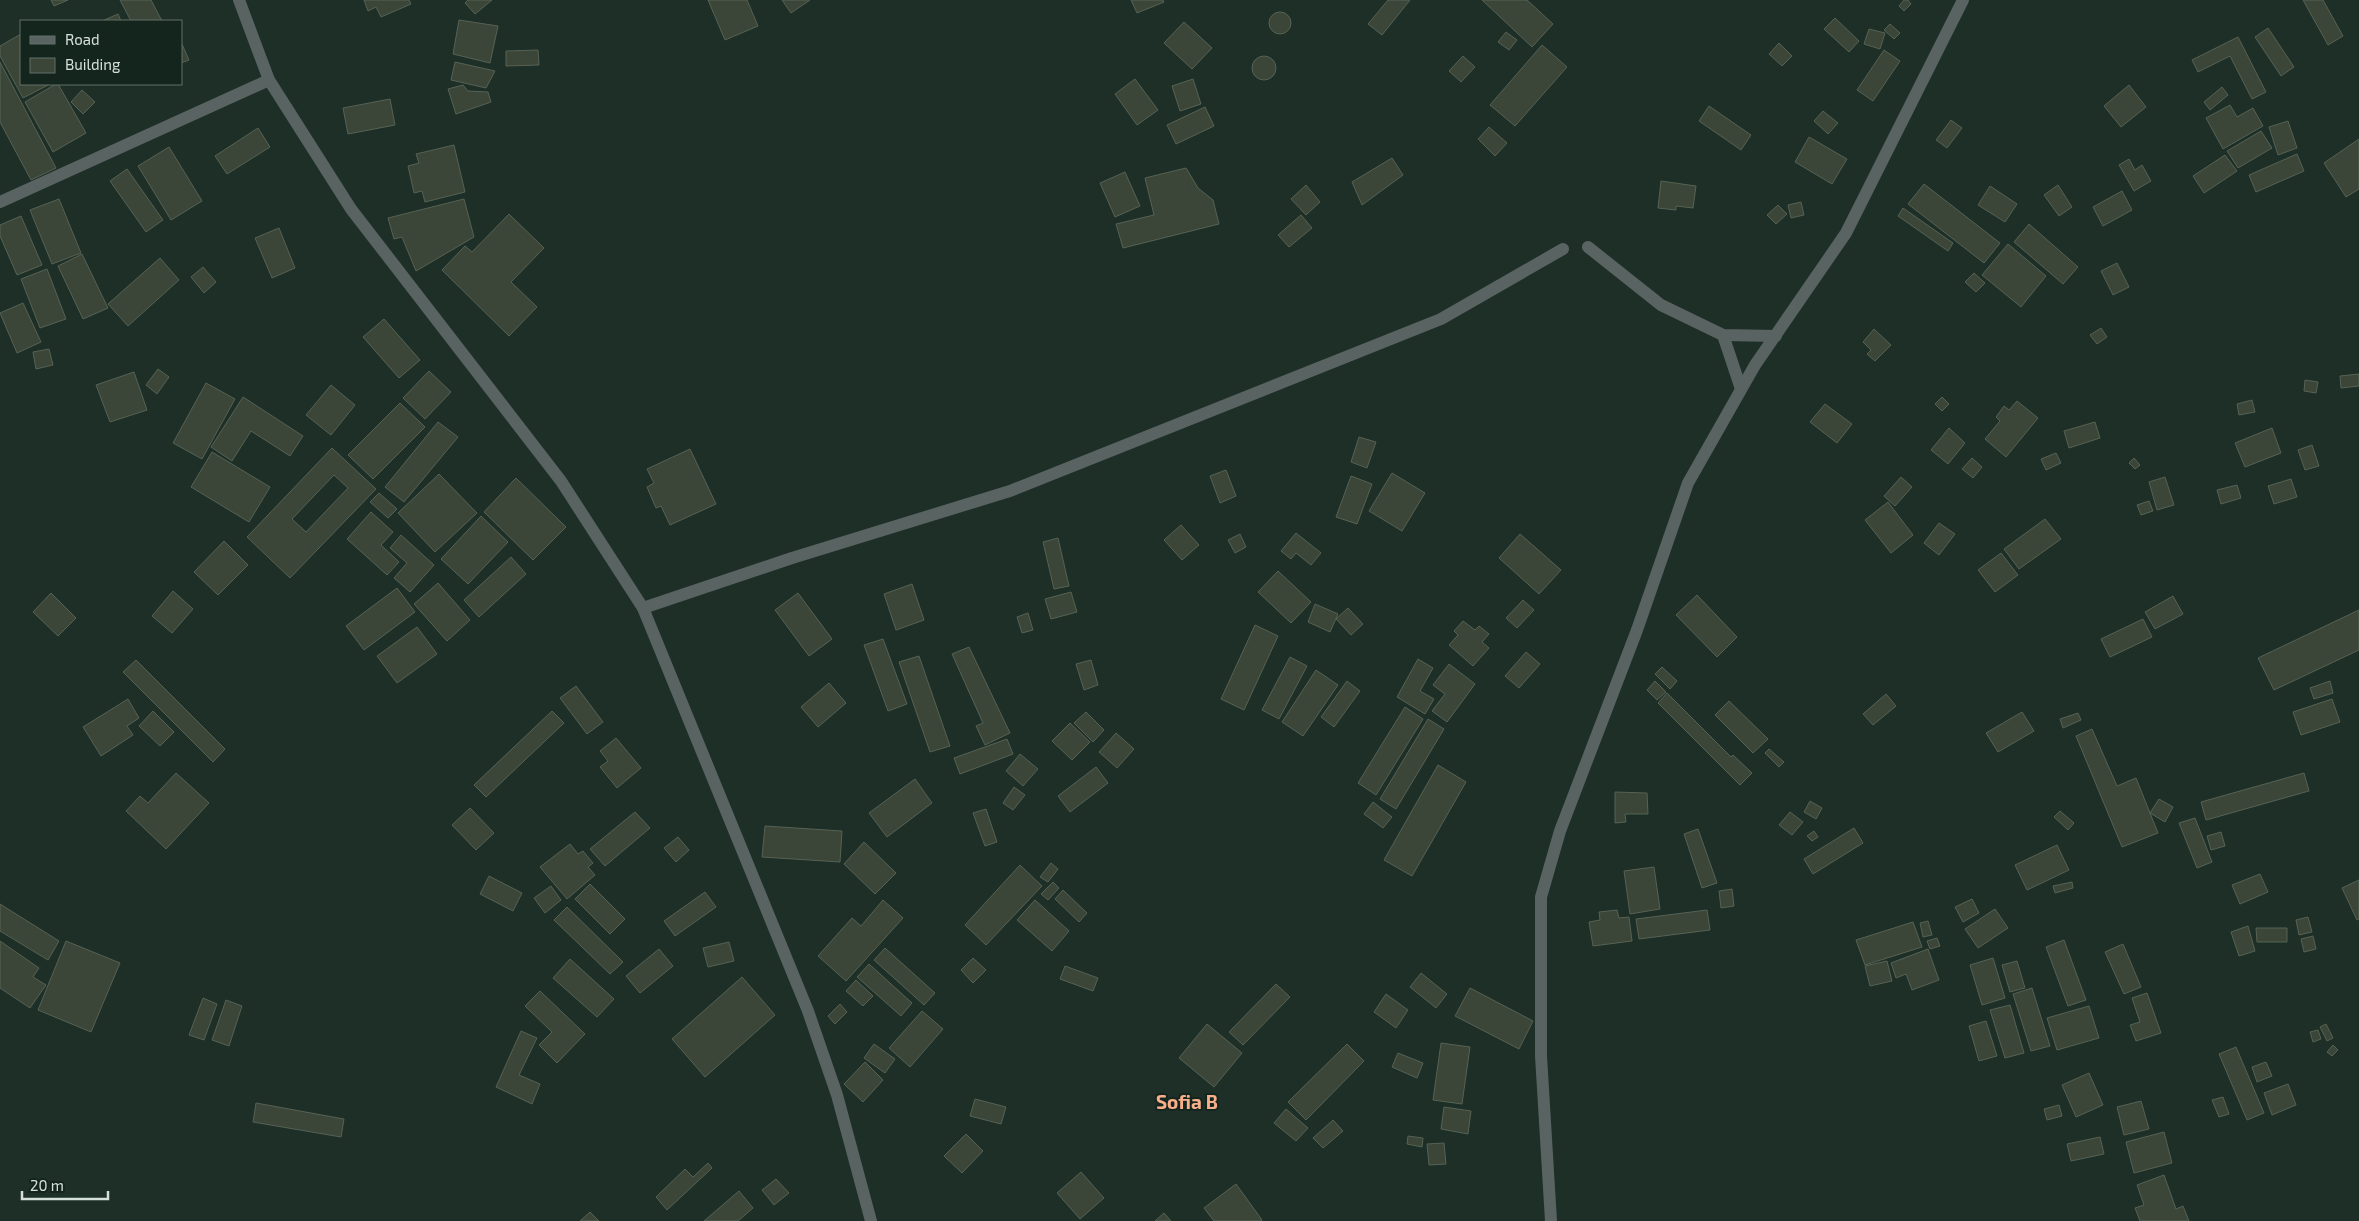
<svg xmlns="http://www.w3.org/2000/svg" width="2359" height="1221" viewBox="0 0 2359 1221" font-family="'Exo 2',sans-serif">
<rect width="100%" height="100%" fill="#1d2f27"/>
<g fill="#3b4639" stroke="#566254" fill-rule="evenodd">
<path d="M51,0H68L54,6Z"/>
<path d="M120,0H151L162,21H131Z"/>
<path d="M364,0H409L411,4L381,17L376,7L368,11Z"/>
<path d="M468,0H492L475,14L465,3Z"/>
<path d="M708,0H747L758,26L725,40Z"/>
<path d="M782,0H810L791,13Z"/>
<path d="M1131,0H1163L1164,2L1137,13Z"/>
<path d="M1388,0H1410L1382,35L1368,24Z"/>
<path d="M1482,0H1527L1553,24L1532,47Z"/>
<path d="M1904,0H1908L1911,4L1904,11L1899,6Z"/>
<path d="M2303,0H2323L2343,36L2328,45Z"/>
<circle cx="1280" cy="23" r="11"/>
<path d="M118,14L121,21H102Z"/>
<path d="M1835,18L1859,41L1849,52L1824,29Z"/>
<path d="M459,20L498,26L490,63L453,54Z"/>
<path d="M1184,22L1212,48L1192,69L1164,43Z"/>
<path d="M1890,24L1900,33L1894,39L1884,30Z"/>
<path d="M2268,28L2294,67L2281,76L2255,37Z"/>
<path d="M1869,29L1885,33L1880,49L1864,44Z"/>
<path d="M1506,32L1517,40L1509,50L1498,42Z"/>
<path d="M21,34V84H50L23,98L0,56V46Z"/>
<path d="M2238,37L2266,92L2252,99L2230,56L2198,72L2192,60Z"/>
<path d="M181,42L189,60L181,63Z"/>
<path d="M1779,43L1792,56L1782,66L1769,54Z"/>
<path d="M1542,45L1567,67L1515,126L1490,105Z"/>
<path d="M538,50L539,65L506,66V51Z"/>
<path d="M1884,50L1900,61L1873,101L1857,90Z"/>
<circle cx="1264" cy="68" r="12"/>
<path d="M1463,56L1475,67L1461,82L1449,71Z"/>
<path d="M0,62L56,168L31,180L0,122Z"/>
<path d="M455,62L495,71L486,88L451,80Z"/>
<path d="M1135,79L1158,110L1137,125L1115,94Z"/>
<path d="M1193,79L1201,104L1180,111L1172,86Z"/>
<path d="M56,84H58L86,133L53,152L25,102Z"/>
<path d="M463,85L468,91L488,92L491,102L456,114L448,89Z"/>
<path d="M2129,85L2146,107L2121,127L2104,106Z"/>
<path d="M2222,87L2228,95L2210,110L2204,102Z"/>
<path d="M82,90L95,102L83,114L71,102Z"/>
<path d="M390,99L395,125L348,134L343,108Z"/>
<path d="M2230,105L2237,117L2253,108L2263,126L2223,149L2206,118Z"/>
<path d="M1709,106L1751,135L1741,150L1699,121Z"/>
<path d="M1205,107L1214,126L1176,144L1167,125Z"/>
<path d="M1823,111L1838,123L1828,134L1814,121Z"/>
<path d="M1951,120L1962,128L1947,148L1936,140Z"/>
<path d="M2288,121L2297,148L2278,155L2269,127Z"/>
<path d="M1489,127L1507,143L1495,156L1478,139Z"/>
<path d="M258,128L270,147L227,174L215,156Z"/>
<path d="M2261,131L2272,148L2238,168L2227,151Z"/>
<path d="M1809,137L1847,159L1832,184L1795,162Z"/>
<path d="M2359,139V189L2346,197L2324,163Z"/>
<path d="M454,145L465,192L425,202L422,191L414,193L408,166L419,163L416,154Z"/>
<path d="M169,147L202,201L171,220L138,166Z"/>
<path d="M2297,154L2304,171L2256,192L2249,175Z"/>
<path d="M2225,155L2237,171L2204,193L2193,176Z"/>
<path d="M1392,158L1403,175L1362,205L1352,182Z"/>
<path d="M2129,159L2135,170L2142,165L2151,181L2134,191L2119,165Z"/>
<path d="M1186,168L1198,188L1213,200L1219,224L1123,248L1116,224L1154,215L1145,178Z"/>
<path d="M127,169L163,220L146,232L110,181Z"/>
<path d="M1125,172L1140,206L1115,217L1100,183Z"/>
<path d="M1661,181L1696,186L1693,208L1676,206V210L1658,208Z"/>
<path d="M1924,184L2000,243L1984,263L1908,204Z"/>
<path d="M1306,185L1320,202L1306,215L1291,199Z"/>
<path d="M2058,185L2072,207L2059,216L2044,195Z"/>
<path d="M1990,186L2017,204L2005,222L1978,205Z"/>
<path d="M2122,191L2132,210L2103,226L2093,207Z"/>
<path d="M59,199L81,253L52,264L30,210Z"/>
<path d="M464,199L474,237L416,271L402,237L394,239L388,218Z"/>
<path d="M1801,202L1804,215L1791,218L1788,205Z"/>
<path d="M1778,205L1787,214L1776,224L1767,215Z"/>
<path d="M1903,208L1953,243L1948,251L1898,216Z"/>
<path d="M509,214L544,248L511,282L537,307L509,336L442,270L465,246L472,252Z"/>
<path d="M1301,215L1312,228L1289,247L1278,235Z"/>
<path d="M21,216L42,265L17,275L0,236V225Z"/>
<path d="M2029,224L2078,267L2063,284L2014,242Z"/>
<path d="M279,228L295,268L272,278L255,238Z"/>
<path d="M2008,244L2046,276L2021,307L1982,275Z"/>
<path d="M82,254L108,308L83,319L58,266Z"/>
<path d="M160,258L179,280L128,326L108,304Z"/>
<path d="M2117,263L2129,287L2113,295L2101,271Z"/>
<path d="M203,267L216,282L204,293L191,277Z"/>
<path d="M47,269L66,319L40,328L21,279Z"/>
<path d="M1974,273L1985,283L1976,292L1965,282Z"/>
<path d="M23,303L41,342L17,353L0,313Z"/>
<path d="M384,319L420,360L399,378L363,337Z"/>
<path d="M2101,328L2107,337L2097,344L2090,335Z"/>
<path d="M1874,329L1891,345L1875,361L1867,354L1871,350L1863,342Z"/>
<path d="M49,349L53,365L36,369L33,352Z"/>
<path d="M158,369L169,377L157,394L146,385Z"/>
<path d="M429,371L451,392L425,419L403,398Z"/>
<path d="M134,372L147,410L110,422L96,385Z"/>
<path d="M2359,374V386L2341,388L2340,376Z"/>
<path d="M2305,380L2318,382L2316,393L2304,391Z"/>
<path d="M206,383L235,399L202,459L173,443Z"/>
<path d="M331,385L355,405L331,435L306,415Z"/>
<path d="M243,397L303,436L290,456L251,431L232,461L211,447Z"/>
<path d="M1942,397L1949,404L1942,411L1935,404Z"/>
<path d="M2252,400L2255,412L2239,415L2237,404Z"/>
<path d="M2017,401L2038,418L2006,457L1985,439L2000,421L1996,417L2004,406L2009,410Z"/>
<path d="M400,403L425,427L373,479L348,455Z"/>
<path d="M1825,404L1852,424L1837,443L1810,422Z"/>
<path d="M438,422L458,437L404,502L385,487Z"/>
<path d="M2095,422L2100,438L2069,448L2064,431Z"/>
<path d="M1949,428L1965,443L1948,464L1931,450Z"/>
<path d="M2272,428L2281,453L2245,467L2235,443Z"/>
<path d="M1359,437L1376,442L1367,468L1351,462Z"/>
<path d="M2312,445L2319,466L2305,470L2298,450Z"/>
<path d="M332,448L376,489L290,578L247,537ZM334,475L348,488L306,532L292,519Z"/>
<path d="M690,449L716,504L670,525L661,506L656,508L647,487L654,483L647,469Z"/>
<path d="M212,452L270,487L249,522L191,487Z"/>
<path d="M2056,453L2061,463L2046,470L2041,459Z"/>
<path d="M1972,458L1982,467L1973,478L1962,469Z"/>
<path d="M2134,458L2140,465L2135,469L2129,463Z"/>
<path d="M1226,470L1236,496L1220,503L1210,476Z"/>
<path d="M1392,473L1425,493L1402,531L1369,511Z"/>
<path d="M439,474L477,513L435,552L398,513Z"/>
<path d="M1351,476L1372,484L1357,524L1336,517Z"/>
<path d="M1901,477L1912,487L1895,506L1884,496Z"/>
<path d="M2165,477L2174,505L2157,510L2149,482Z"/>
<path d="M516,478L566,527L533,560L484,512Z"/>
<path d="M2291,479L2297,497L2274,504L2268,486Z"/>
<path d="M2237,485L2241,498L2221,504L2217,490Z"/>
<path d="M379,493L397,509L388,518L370,502Z"/>
<path d="M2149,501L2153,511L2141,515L2137,505Z"/>
<path d="M1888,502L1913,535L1891,553L1865,520Z"/>
<path d="M371,512L393,532L381,545L399,562L387,575L347,539Z"/>
<path d="M481,516L508,542L468,584L441,559Z"/>
<path d="M2045,519L2061,539L2019,569L2004,549Z"/>
<path d="M1939,523L1955,534L1939,555L1924,543Z"/>
<path d="M1181,525L1199,545L1182,560L1164,540Z"/>
<path d="M1296,533L1321,553L1311,565L1296,553L1291,559L1281,551Z"/>
<path d="M1240,534L1246,547L1235,553L1228,540Z"/>
<path d="M1520,534L1561,570L1539,594L1499,558Z"/>
<path d="M401,535L434,565L410,592L394,578L407,563L390,548Z"/>
<path d="M1058,538L1069,586L1054,589L1043,542Z"/>
<path d="M224,541L248,565L218,595L194,572Z"/>
<path d="M2001,553L2018,575L1995,592L1978,570Z"/>
<path d="M511,557L526,574L479,617L464,600Z"/>
<path d="M1278,571L1311,602L1291,623L1258,592Z"/>
<path d="M438,583L470,620L447,641L414,604Z"/>
<path d="M912,584L924,620L896,630L884,594Z"/>
<path d="M397,588L415,612L364,650L346,626Z"/>
<path d="M173,591L193,609L172,633L152,616Z"/>
<path d="M1071,592L1077,612L1051,619L1045,599Z"/>
<path d="M51,593L76,618L58,636L33,612Z"/>
<path d="M798,593L832,639L809,656L775,610Z"/>
<path d="M1697,595L1737,637L1717,657L1676,615Z"/>
<path d="M2173,596L2183,614L2155,629L2145,612Z"/>
<path d="M1523,600L1534,610L1517,628L1506,618Z"/>
<path d="M1315,604L1338,614L1330,632L1308,622Z"/>
<path d="M1348,608L1363,624L1351,635L1336,619Z"/>
<path d="M2359,610V650L2274,690L2258,658Z"/>
<path d="M1028,613L1033,630L1022,633L1017,617Z"/>
<path d="M2143,619L2152,637L2110,657L2101,639Z"/>
<path d="M1463,621L1475,630L1479,626L1489,634L1482,642L1489,648L1473,666L1449,645L1458,635L1454,631Z"/>
<path d="M1255,625L1278,636L1244,710L1221,699Z"/>
<path d="M417,627L437,654L397,683L377,656Z"/>
<path d="M883,639L907,704L888,711L864,645Z"/>
<path d="M969,647L1010,733L985,745L976,726L983,723L952,654Z"/>
<path d="M1526,652L1540,664L1519,688L1505,676Z"/>
<path d="M919,656L950,746L930,752L899,662Z"/>
<path d="M1290,657L1307,666L1279,719L1262,710Z"/>
<path d="M1418,659L1433,668L1420,691L1434,699L1425,714L1397,697Z"/>
<path d="M136,660L225,749L213,762L123,672Z"/>
<path d="M1091,660L1098,685L1084,690L1076,664Z"/>
<path d="M1449,664L1475,684L1447,722L1432,711L1445,694L1433,685Z"/>
<path d="M1662,667L1677,681L1670,689L1655,674Z"/>
<path d="M1316,670L1338,685L1303,736L1282,722Z"/>
<path d="M1347,681L1360,691L1334,727L1321,717Z"/>
<path d="M1655,681L1666,692L1657,700L1647,690Z"/>
<path d="M2330,681L2333,693L2314,699L2310,688Z"/>
<path d="M829,683L846,703L818,727L801,707Z"/>
<path d="M576,686L603,722L587,734L560,698Z"/>
<path d="M1667,693L1731,757L1733,755L1752,773L1740,785L1658,703Z"/>
<path d="M1886,694L1896,706L1873,725L1863,714Z"/>
<path d="M128,699L139,718L127,726L133,735L101,756L83,727Z"/>
<path d="M2332,699L2340,722L2301,735L2293,712Z"/>
<path d="M1729,701L1768,739L1753,753L1715,715Z"/>
<path d="M1405,707L1423,719L1376,795L1358,783Z"/>
<path d="M153,711L174,732L160,746L139,726Z"/>
<path d="M552,711L564,723L486,797L474,785Z"/>
<path d="M1086,712L1104,730L1093,742L1074,723Z"/>
<path d="M2022,712L2034,731L1998,752L1986,733Z"/>
<path d="M2078,713L2081,720L2063,728L2060,719Z"/>
<path d="M1428,719L1444,729L1396,809L1380,799Z"/>
<path d="M1070,723L1090,742L1072,760L1052,741Z"/>
<path d="M2092,729L2117,786L2136,778L2158,833L2122,847L2076,736Z"/>
<path d="M1116,733L1134,749L1117,768L1099,752Z"/>
<path d="M616,738L641,768L617,788L600,767L608,761L600,751Z"/>
<path d="M1007,739L1013,754L960,774L954,758Z"/>
<path d="M1769,749L1784,762L1779,767L1765,753Z"/>
<path d="M1020,754L1038,769L1023,786L1006,771Z"/>
<path d="M1438,765L1466,782L1412,876L1384,860Z"/>
<path d="M1096,767L1108,783L1070,812L1058,796Z"/>
<path d="M176,773L209,803L166,849L126,811L140,796L148,803Z"/>
<path d="M2304,773L2309,791L2206,820L2201,802Z"/>
<path d="M915,779L932,803L887,837L869,813Z"/>
<path d="M1014,787L1025,795L1013,810L1003,803Z"/>
<path d="M1615,792L1647,793L1648,814H1625L1626,822L1615,823Z"/>
<path d="M2159,799L2173,807L2165,822L2150,813Z"/>
<path d="M1810,801L1822,808L1816,819L1804,812Z"/>
<path d="M1373,802L1392,817L1383,828L1364,814Z"/>
<path d="M470,808L494,833L476,850L452,825Z"/>
<path d="M986,809L997,842L985,846L973,813Z"/>
<path d="M2060,811L2074,823L2068,830L2054,817Z"/>
<path d="M635,812L650,828L605,866L590,849Z"/>
<path d="M1790,812L1803,822L1792,835L1779,825Z"/>
<path d="M2195,818L2212,862L2197,868L2179,823Z"/>
<path d="M765,826L842,831L840,862L762,857Z"/>
<path d="M1854,828L1863,843L1813,874L1804,859Z"/>
<path d="M1698,829L1717,883L1702,888L1684,834Z"/>
<path d="M1814,831L1818,837L1812,841L1807,836Z"/>
<path d="M2221,832L2225,846L2211,850L2207,836Z"/>
<path d="M678,837L689,850L676,862L664,848Z"/>
<path d="M864,842L896,873L875,894L844,864Z"/>
<path d="M570,844L578,854L583,851L593,863L588,867L595,875L567,899L540,867Z"/>
<path d="M2057,845L2069,870L2027,890L2015,865Z"/>
<path d="M1051,863L1058,869L1048,882L1040,877Z"/>
<path d="M1020,865L1042,886L986,945L965,925Z"/>
<path d="M1654,867L1660,909L1630,914L1624,871Z"/>
<path d="M2260,874L2268,892L2240,904L2232,885Z"/>
<path d="M489,876L522,893L513,911L480,894Z"/>
<path d="M2359,880V919L2357,920L2342,888Z"/>
<path d="M1053,882L1059,888L1048,900L1041,894Z"/>
<path d="M2072,882L2073,888L2055,893L2053,886Z"/>
<path d="M590,884L625,919L610,934L575,899Z"/>
<path d="M551,886L561,900L545,913L534,898Z"/>
<path d="M1732,889L1734,906L1721,908L1719,891Z"/>
<path d="M1063,890L1087,913L1079,922L1055,899Z"/>
<path d="M705,892L716,907L675,936L664,921Z"/>
<path d="M1972,899L1979,913L1963,922L1955,907Z"/>
<path d="M883,900L903,918L846,981L818,956L852,918L861,926Z"/>
<path d="M1035,900L1069,931L1052,951L1017,920Z"/>
<path d="M0,904L59,941L48,960L0,931Z"/>
<path d="M567,907L623,962L610,974L554,920Z"/>
<path d="M1995,909L2008,928L1978,948L1965,929Z"/>
<path d="M1617,910L1619,918L1629,917L1632,941L1593,946L1589,922L1600,920L1599,912Z"/>
<path d="M1707,910L1710,930L1639,939L1636,919Z"/>
<path d="M2308,917L2312,932L2299,935L2296,920Z"/>
<path d="M1928,921L1932,935L1923,937L1920,923Z"/>
<path d="M1913,922L1922,947L1865,965L1856,940Z"/>
<path d="M2248,926L2255,951L2239,956L2231,932Z"/>
<path d="M2256,928H2287V942H2257Z"/>
<path d="M2313,936L2316,949L2304,952L2301,939Z"/>
<path d="M1937,938L1940,946L1930,949L1927,941Z"/>
<path d="M2064,940L2086,1000L2068,1006L2046,947Z"/>
<path d="M0,941L39,968L33,977L46,985L30,1008L0,988Z"/>
<path d="M66,941L120,963L91,1032L38,1010Z"/>
<path d="M729,942L734,961L708,967L703,948Z"/>
<path d="M2123,944L2141,987L2124,994L2105,952Z"/>
<path d="M885,948L935,993L924,1005L874,960Z"/>
<path d="M659,949L673,966L640,993L626,976Z"/>
<path d="M1928,949L1939,980L1912,990L1906,974L1896,978L1891,963Z"/>
<path d="M973,958L986,970L973,983L961,970Z"/>
<path d="M1993,958L2005,998L1982,1005L1970,965Z"/>
<path d="M570,959L614,999L597,1017L553,978Z"/>
<path d="M1887,961L1892,981L1870,986L1865,966Z"/>
<path d="M2017,961L2025,988L2010,992L2002,965Z"/>
<path d="M869,964L912,1003L901,1016L857,977Z"/>
<path d="M1065,966L1098,978L1093,991L1060,979Z"/>
<path d="M1421,973L1447,994L1436,1008L1410,987Z"/>
<path d="M742,977L775,1015L705,1077L672,1039Z"/>
<path d="M856,980L873,996L863,1006L846,991Z"/>
<path d="M1276,984L1290,997L1243,1045L1229,1032Z"/>
<path d="M1470,988L1533,1021L1519,1049L1455,1016Z"/>
<path d="M2032,988L2050,1046L2031,1051L2013,994Z"/>
<path d="M540,991L585,1034L557,1063L539,1045L552,1032L525,1006Z"/>
<path d="M2147,993L2161,1033L2136,1041L2130,1025L2140,1022L2132,998Z"/>
<path d="M1386,994L1408,1010L1396,1028L1374,1012Z"/>
<path d="M203,998L217,1004L204,1040L189,1035Z"/>
<path d="M226,1000L242,1006L229,1046L212,1040Z"/>
<path d="M840,1004L847,1012L835,1024L828,1016Z"/>
<path d="M2010,1005L2024,1053L2005,1058L1990,1010Z"/>
<path d="M2089,1006L2099,1038L2057,1050L2047,1018Z"/>
<path d="M922,1011L943,1029L910,1067L889,1048Z"/>
<path d="M1986,1021L1997,1056L1979,1061L1969,1026Z"/>
<path d="M1207,1024L1242,1053L1214,1087L1179,1058Z"/>
<path d="M2326,1024L2333,1038L2327,1041L2320,1027Z"/>
<path d="M2318,1030L2321,1039L2313,1042L2310,1032Z"/>
<path d="M521,1031L537,1038L519,1075L540,1084L532,1104L496,1087Z"/>
<path d="M1441,1043L1470,1047L1462,1104L1433,1100Z"/>
<path d="M874,1044L895,1059L885,1073L864,1058Z"/>
<path d="M1347,1044L1364,1061L1306,1120L1288,1102Z"/>
<path d="M2333,1045L2338,1050L2332,1056L2327,1052Z"/>
<path d="M2236,1047L2264,1113L2247,1120L2219,1054Z"/>
<path d="M1398,1053L1423,1063L1417,1078L1392,1067Z"/>
<path d="M865,1062L883,1080L863,1102L844,1084Z"/>
<path d="M2266,1062L2272,1076L2257,1082L2252,1067Z"/>
<path d="M2089,1073L2103,1105L2076,1117L2062,1085Z"/>
<path d="M2288,1084L2296,1105L2272,1115L2264,1093Z"/>
<path d="M2223,1097L2229,1114L2219,1117L2212,1100Z"/>
<path d="M975,1099L1006,1107L1001,1124L970,1116Z"/>
<path d="M2141,1101L2149,1129L2124,1135L2117,1107Z"/>
<path d="M256,1103L344,1119L341,1137L253,1122Z"/>
<path d="M2059,1105L2062,1116L2047,1120L2044,1109Z"/>
<path d="M1444,1107L1471,1111L1468,1134L1441,1129Z"/>
<path d="M1286,1109L1308,1128L1296,1141L1274,1123Z"/>
<path d="M1333,1120L1343,1131L1323,1148L1313,1138Z"/>
<path d="M2164,1132L2172,1163L2134,1173L2126,1142Z"/>
<path d="M966,1134L983,1151L962,1173L944,1156Z"/>
<path d="M1408,1136L1423,1138L1422,1147L1407,1144Z"/>
<path d="M2100,1137L2104,1154L2071,1161L2067,1144Z"/>
<path d="M1444,1143L1446,1164L1429,1165L1427,1144Z"/>
<path d="M708,1163L712,1168L667,1210L656,1197L685,1169L693,1177Z"/>
<path d="M1081,1172L1104,1198L1080,1219L1057,1193Z"/>
<path d="M2164,1175L2176,1209L2183,1206L2189,1221H2140L2135,1208L2144,1205L2137,1185Z"/>
<path d="M776,1179L789,1193L774,1205L762,1190Z"/>
<path d="M1236,1184L1262,1220L1261,1221H1214L1204,1208Z"/>
<path d="M739,1191L753,1208L738,1221H704Z"/>
<path d="M590,1212L599,1221H580Z"/>
<path d="M1164,1213L1171,1221H1155Z"/>
</g>
<g fill="none" stroke-linecap="round" stroke-linejoin="round">
<g stroke="#596362" stroke-width="12">
<path d="M239,0L269,80L351,209L561,481L643,608L808,1011L837,1095L871,1221"/>
<path d="M0,202L269,80"/>
<path d="M1588,247L1661,305L1723,335L1776,336"/>
<path d="M1723,335L1741,389"/>
<path d="M643,608L792,558L1010,491L1441,319L1563,249"/>
<path d="M1551,1221L1541,1056V897L1560,831L1637,630L1688,483L1755,365L1846,233L1963,0"/>
</g>
</g>
<g text-anchor="middle" dominant-baseline="central" stroke-width="4" stroke-linejoin="round" paint-order="stroke">
<g font-size="19" font-weight="bold" fill="#f9af8b" stroke="#14251d">
<text x="1187" y="1101">Sofia B</text>
</g>
</g>
<rect x="20" y="20" width="162" height="65" fill="#14251d" stroke="#617069"/>
<rect x="30" y="36" width="25" height="8" fill="#596362" stroke="#617069"/>
<text x="65" y="45" font-size="15" fill="#d5e0da">Road</text>
<rect x="30" y="58" width="25" height="15" fill="#3b4639" stroke="#617069"/>
<text x="65" y="70" font-size="15" fill="#d5e0da">Building</text>
<path d="M22 1191v8h86v-8" fill="none" stroke="#d5e0da" stroke-width="2.5"/>
<text x="30" y="1191" font-size="15" fill="#d5e0da" stroke="#14251d" stroke-width="4" paint-order="stroke">20 m</text>
</svg>
